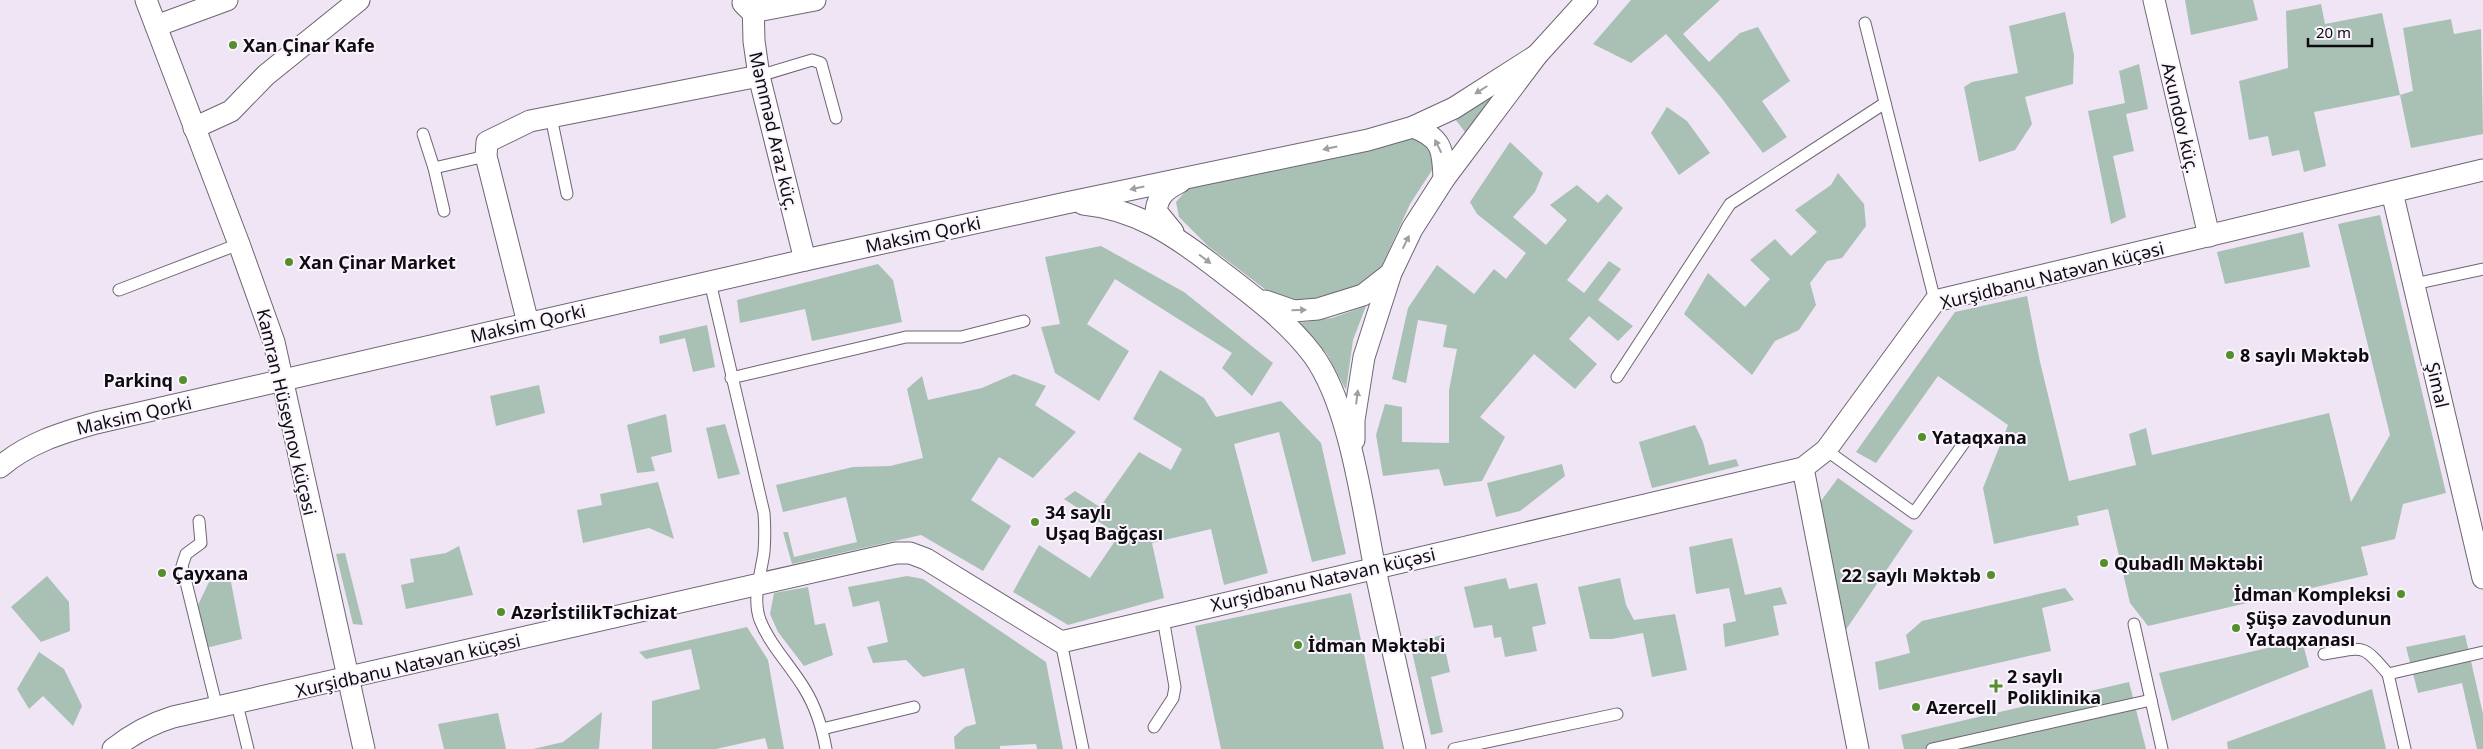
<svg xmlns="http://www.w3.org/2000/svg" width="2483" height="749" viewBox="0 0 2483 749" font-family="'Noto Sans',sans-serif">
<rect width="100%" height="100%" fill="#efe5f5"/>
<g fill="#a9c0b5">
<path d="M1631,0H1720L1683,34L1709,62L1740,33L1758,27L1790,81L1762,101L1787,137L1763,153L1720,96L1666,34L1631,63L1593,44Z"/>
<path d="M2185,0H2253L2258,20L2191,35Z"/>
<path d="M2321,4L2325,24L2382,13L2400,95L2413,91L2403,28L2451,19L2454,34L2481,29L2483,134L2411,148L2400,95L2314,112L2326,166L2304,172L2299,150L2272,156L2268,136L2249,140L2239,81L2288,68L2286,11Z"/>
<path d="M2065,12L2074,55L2073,84L2025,97L2032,124L2015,150L1979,162L1964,87L1972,82L2018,73L2009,26Z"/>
<path d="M2139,64L2148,109L2126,114L2134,151L2113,156L2126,217L2111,224L2088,111L2125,103L2119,71Z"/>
<path d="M1514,76L1465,132L1452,115Z"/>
<path d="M1667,107L1687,121L1710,153L1679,175L1651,133Z"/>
<path d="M1420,137L1438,161L1410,204L1379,272L1361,287L1289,304L1270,293L1208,246L1179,217L1176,202L1190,186Z"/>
<path d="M1510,142L1543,173L1535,192L1513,217L1546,245L1567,220L1550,205L1577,185L1598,203L1607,194L1623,208L1567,280L1584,293L1609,261L1621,269L1598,300L1633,326L1618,341L1589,316L1569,339L1597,364L1575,389L1534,354L1480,417L1505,437L1482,481L1444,486L1439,469L1383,476L1376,435L1385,404L1402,407V442L1449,443V390L1457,349L1443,347L1447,325L1418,320L1406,383L1392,379L1408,308L1437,265L1474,294L1494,269L1506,279L1526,253L1477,214L1470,202Z"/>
<path d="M1838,173L1864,204L1866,226L1842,258L1827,261L1810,283L1816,305L1799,330L1775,341L1752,375L1684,314L1708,273L1745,307L1770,279L1750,260L1775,239L1791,256L1817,232L1795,210L1831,185Z"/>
<path d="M2380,215L2446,493L2403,504L2395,539L2361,547L2368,575L2148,626L2130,603L2108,509L2077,516L2079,525L1994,544L1983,488L2008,425L1938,376L1876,463L1856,452L1955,312L2027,296L2040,362L2069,481L2136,465L2129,434L2146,428L2152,455L2329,413L2351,502L2390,435L2338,224Z"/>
<path d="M2303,232L2310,267L2225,284L2217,252Z"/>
<path d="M1101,246L1184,292L1273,363L1252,396L1222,368L1232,353L1115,279L1087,324L1129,351L1099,401L1055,373L1041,327L1060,324L1045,257Z"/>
<path d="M878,264L893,280L902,322L812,341L805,309L740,323L737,300Z"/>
<path d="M1366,306L1353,340L1346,390L1327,354L1298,323L1332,318Z"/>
<path d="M707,325L715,367L693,372L685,338L660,344L659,336Z"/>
<path d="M1160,370L1204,398L1216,417L1281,401L1321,443L1346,554L1312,562L1279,432L1234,444L1268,573L1224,585L1211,529L1152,543L1164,598L1068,625L1013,592L1039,545L1090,578L1119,535L1064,499L1075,491L1100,507L1139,452L1171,470L1182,449L1133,419Z"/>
<path d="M1014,374L1046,386L1035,405L1076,432L1033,478L999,457L971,500L1011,526L983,571L921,535L792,564L783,532H788L794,557L857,542L846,497L783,512L776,485L853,467L890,466L923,458L907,389L922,376L928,400L982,388Z"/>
<path d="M539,385L545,413L496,426L490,396Z"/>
<path d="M666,414L672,452L651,457L655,471L637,473L627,425Z"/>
<path d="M725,424L740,474L718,479L706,428Z"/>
<path d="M1695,425L1703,442L1709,465L1736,459L1739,466L1652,488L1639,442Z"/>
<path d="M1562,464L1565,476L1520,511L1496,517L1487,483Z"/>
<path d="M1838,478L1913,531L1845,631L1815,509Z"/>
<path d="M658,482L674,539L649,528L583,543L577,510L602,505L600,494Z"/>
<path d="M1732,538L1745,595L1781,587L1787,604L1773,606L1779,635L1725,647L1723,624L1736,621L1729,588L1696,594L1689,547Z"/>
<path d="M459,546L473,595L406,609L401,585L414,582L410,559L446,553Z"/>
<path d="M345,553L363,625L353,624L336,554Z"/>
<path d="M47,576L69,602L70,631L41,642L11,607Z"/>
<path d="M907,576L923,579L1046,662L1063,749H1037L1036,744L1000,746V749H955L954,737L965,727L976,724L964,668L923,677L906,660L873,663L867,647L888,642L879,601L853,607L848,587Z"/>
<path d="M230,577L242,639L206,648L198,605L209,582Z"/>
<path d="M1506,578L1509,589L1537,583L1546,624L1532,627L1537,651L1505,657L1501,637L1494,638L1492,625L1474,628L1464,587Z"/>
<path d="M1620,578L1626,605L1634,620L1675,614L1687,670L1652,677L1643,633L1612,639H1590L1578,587Z"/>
<path d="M808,587L815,625L825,623L833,655L804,666L778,632L770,614L774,593Z"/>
<path d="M2065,588L2074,600L2042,608L2051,651L1879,690L1875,662L1910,653L1906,635L1922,621Z"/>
<path d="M1351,593L1384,749H1221L1195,626Z"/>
<path d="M747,627L768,660L784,749H768L765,738L716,749H652V701L700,689L691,649L646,659L639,652Z"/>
<path d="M1442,635L1450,672L1431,677L1443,732L1431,735L1410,643Z"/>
<path d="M2465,635L2483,714V749H2477L2462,683L2418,693L2406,647Z"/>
<path d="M2302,640L2309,667L2172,721L2159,673Z"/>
<path d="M39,652L64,669L82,706L73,726L43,696L29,709L17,689Z"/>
<path d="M2129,682L2146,749H1904L1901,735Z"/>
<path d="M2372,689L2386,749H2228L2227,742Z"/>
<path d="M602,712L599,749H533L563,742Z"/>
<path d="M498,713L506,749H444L438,724Z"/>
</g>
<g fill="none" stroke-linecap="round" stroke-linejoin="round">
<g stroke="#6e6572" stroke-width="13">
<g id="service">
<path d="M1865,23L1935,301"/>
<path d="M759,76L812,60L821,63L836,118"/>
<path d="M551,117L567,194"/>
<path d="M423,134L434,168L444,211"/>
<path d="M434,168L486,156"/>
<path d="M710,282L764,513C765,526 765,539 764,552C761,574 752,598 760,620C770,645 790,665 804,688C816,707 822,727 826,749"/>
<path d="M2414,284L2483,269"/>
<path d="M119,290L239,244"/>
<path d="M1617,377L1730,204L1885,103"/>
<path d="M731,378L906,337H961L1024,321"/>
<path d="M1826,450L1914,513L1966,440"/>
<path d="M199,521L201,543L186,554L182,566L217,708"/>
<path d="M2134,624L2151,700"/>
<path d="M1061,642L1083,749"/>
<path d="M2324,654C2364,648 2361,642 2388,674"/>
<path d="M237,704L248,749"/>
<path d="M1154,727L1173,698L1175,687L1163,618"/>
<path d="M822,729L914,707"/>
<path d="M1454,749L1617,714"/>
<path d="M1932,749L2151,700L2162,749"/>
<path d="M2405,749L2388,674L2483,652"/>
</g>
</g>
<g stroke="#6e6572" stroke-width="23">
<g id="minor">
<path d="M146,0L239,244L274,342L364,749"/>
<path d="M753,0L754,41L759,76L805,260"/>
<path d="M2154,0L2209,236"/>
<path d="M743,3L752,12L815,0"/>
<path d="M156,26L227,0"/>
<path d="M1413,127C1442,138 1443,149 1444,179"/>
<path d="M194,128L231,111L266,75L359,0"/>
<path d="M2392,192L2483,578"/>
<path d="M1083,204C1135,209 1174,235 1214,266C1248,292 1287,320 1313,355C1349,404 1362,503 1374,564C1387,626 1401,687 1415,749"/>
<path d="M1173,232L1156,211C1158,195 1166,189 1180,182"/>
<path d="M1265,301L1294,311L1318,309L1363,295L1390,274"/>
<path d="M528,323L486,156L487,142L530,121L759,76"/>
<path d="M1354,440V420L1364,357L1391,273L1412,229L1444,179L1537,55L1587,0"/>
<path d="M0,467C28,443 61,433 96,423L805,260L1066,203L1368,140L1413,127L1454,108L1537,55"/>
<path d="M1803,468L1858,749"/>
<path d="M113,749C132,734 150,724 173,717L896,553H910L926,559L1061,642L1803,468L1826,450L1935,301L2483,170"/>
</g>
</g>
<use href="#service" stroke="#fff" stroke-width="11"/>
<use href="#minor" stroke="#fff" stroke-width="21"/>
</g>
<defs><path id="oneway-solid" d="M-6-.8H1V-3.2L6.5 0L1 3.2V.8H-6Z" transform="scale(1.25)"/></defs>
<g fill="#9f9ea0">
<use href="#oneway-solid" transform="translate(1481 90) rotate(148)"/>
<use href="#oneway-solid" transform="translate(1438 146) rotate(-116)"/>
<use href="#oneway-solid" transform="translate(1330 148) rotate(168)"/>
<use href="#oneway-solid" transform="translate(1137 188) rotate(168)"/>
<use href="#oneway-solid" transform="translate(1406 242) rotate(-64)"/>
<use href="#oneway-solid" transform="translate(1205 259) rotate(37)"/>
<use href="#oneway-solid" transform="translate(1299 310) rotate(-2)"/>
<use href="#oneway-solid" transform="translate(1357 397) rotate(-83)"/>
</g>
<g fill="#558f2c" stroke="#faf4fd" stroke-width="2">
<circle cx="233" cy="45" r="5"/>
<circle cx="289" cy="262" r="5"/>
<circle cx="2230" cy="355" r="5"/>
<circle cx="183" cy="380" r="5"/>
<circle cx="1922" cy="437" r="5"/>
<circle cx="1035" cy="522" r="5"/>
<circle cx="2104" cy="563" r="5"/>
<circle cx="162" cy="573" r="5"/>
<circle cx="1991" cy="575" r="5"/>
<circle cx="2401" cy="594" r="5"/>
<circle cx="501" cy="612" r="5"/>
<circle cx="2236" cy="628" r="5"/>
<circle cx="1298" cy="645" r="5"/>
<path d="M1993.5 678.5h5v5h5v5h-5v5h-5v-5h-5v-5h5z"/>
<circle cx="1916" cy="707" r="5"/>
</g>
<g text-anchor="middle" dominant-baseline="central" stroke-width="4" stroke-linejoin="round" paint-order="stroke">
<g font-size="18" font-weight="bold" fill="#0f0c11" stroke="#faf4fd" text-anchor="start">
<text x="243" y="45">Xan Çinar Kafe</text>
<text x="299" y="262">Xan Çinar Market</text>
<text x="2240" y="355">8 saylı Məktəb</text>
<text x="173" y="380" text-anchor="end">Parkinq</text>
<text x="1932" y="437">Yataqxana</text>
<text x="1045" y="512">34 saylı<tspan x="1045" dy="21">Uşaq Bağçası</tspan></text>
<text x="2114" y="563">Qubadlı Məktəbi</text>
<text x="172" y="573">Çayxana</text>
<text x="1981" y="575" text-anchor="end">22 saylı Məktəb</text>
<text x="2391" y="594" text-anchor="end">İdman Kompleksi</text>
<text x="511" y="612">AzərİstilikTəchizat</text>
<text x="2246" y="618">Şüşə zavodunun<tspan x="2246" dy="21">Yataqxanası</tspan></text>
<text x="1308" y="645">İdman Məktəbi</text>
<text x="2007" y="676">2 saylı<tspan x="2007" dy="21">Poliklinika</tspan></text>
<text x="1926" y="707">Azercell</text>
</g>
<g font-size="18" fill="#0f0c11" stroke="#faf4fd">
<text transform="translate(2181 118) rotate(77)">Axundov küç.</text>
<text transform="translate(774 131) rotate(77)">Məmməd Araz küç.</text>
<text transform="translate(923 234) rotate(-12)">Maksim Qorki</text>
<text transform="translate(2052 275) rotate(-14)">Xurşidbanu Natəvan küçəsi</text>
<text transform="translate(528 323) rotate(-13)">Maksim Qorki</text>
<text transform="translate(2438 385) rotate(77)">Şimal</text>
<text transform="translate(287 412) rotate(77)">Kamran Hüseynov küçəsi</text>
<text transform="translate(134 415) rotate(-13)">Maksim Qorki</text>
<text transform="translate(1323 579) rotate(-13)">Xurşidbanu Natəvan küçəsi</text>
<text transform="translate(408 665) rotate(-13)">Xurşidbanu Natəvan küçəsi</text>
</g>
</g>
<path d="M2308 38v8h64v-8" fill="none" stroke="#0f0c11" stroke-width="2.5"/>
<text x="2316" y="38" font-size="15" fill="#0f0c11" stroke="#faf4fd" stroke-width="4" paint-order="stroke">20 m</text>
</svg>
